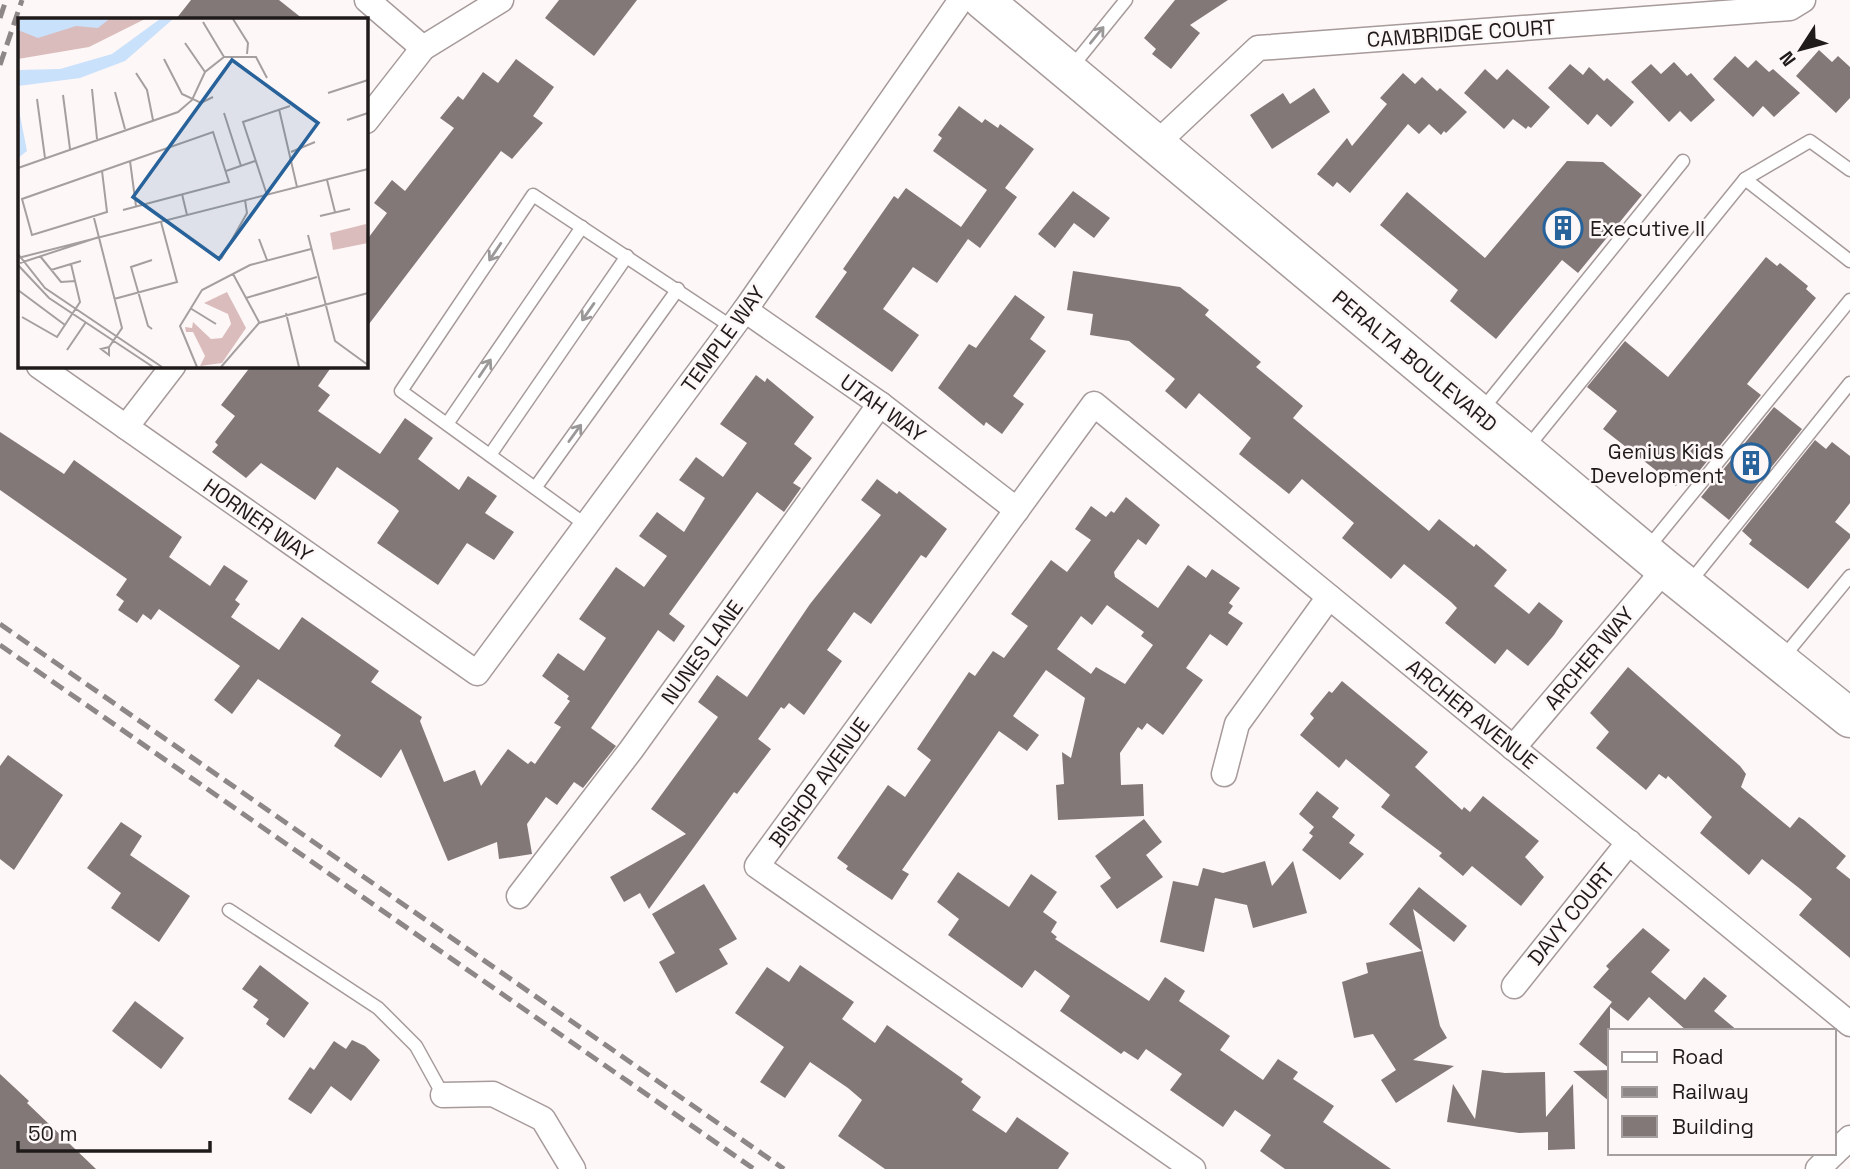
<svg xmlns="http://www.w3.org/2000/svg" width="1850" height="1169" viewBox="0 0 1850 1169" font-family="'Space Grotesk',sans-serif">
<rect width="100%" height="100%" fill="#fef7f7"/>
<g fill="#837878" fill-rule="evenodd">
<path d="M191,0H279L303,19H176Z"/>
<path d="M559,0H637L594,56L545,18Z"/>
<path d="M1175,0H1228L1190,25L1200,33L1171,69L1152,54L1156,49L1144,38Z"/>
<path d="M1819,50L1832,62L1838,56L1850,67V98L1836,113L1796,76Z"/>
<path d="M1735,56L1748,68L1756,60L1769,72L1773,69L1800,93L1774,117L1763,106L1753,117L1713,79Z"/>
<path d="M516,59L554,87L533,116L543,123L512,159L501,151L366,328V241L387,213L374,203L392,180L405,191L454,128L440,118L458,96L463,100L483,72L498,83Z"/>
<path d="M1674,62L1687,76L1691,73L1715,100L1691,122L1680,111L1669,122L1631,82L1651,64L1661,74Z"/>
<path d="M1570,64L1583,75L1589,67L1604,81L1607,78L1634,102L1611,127L1597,114L1588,125L1548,88Z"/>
<path d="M1485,69L1497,80L1507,69L1550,107L1531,128L1528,126L1526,129L1513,119L1504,129L1464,93Z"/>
<path d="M1403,73L1415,84L1422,77L1437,91L1440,88L1467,112L1446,133L1444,131L1441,135L1429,124L1419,134L1408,124L1350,193L1337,182L1333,187L1317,174L1347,138L1352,146L1387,104L1380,98Z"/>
<path d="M1314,88L1330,112L1272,149L1250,115L1283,93L1290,104Z"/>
<path d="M959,106L982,123L985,119L998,128L1000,124L1034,149L1005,188L1017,197L980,248L968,239L937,283L913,267L883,309L919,335L892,372L815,317L847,272L843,269L894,196L898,199L906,188L961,227L987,190L933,151L942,138L938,135Z"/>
<path d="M1567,161L1603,162L1642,195L1578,273L1562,260L1496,339L1450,301L1458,290L1380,225L1407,192L1485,258Z"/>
<path d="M1073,191L1110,218L1094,238L1074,223L1055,248L1038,234Z"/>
<path d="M1766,257L1777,266L1780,263L1808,286L1806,289L1816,298L1747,384L1761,395L1687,486L1680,480L1676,486L1603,429L1617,411L1587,387L1625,341L1668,377Z"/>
<path d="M1073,271L1180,287L1209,310L1205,315L1261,362L1256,367L1303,406L1293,418L1429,531L1439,519L1474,547L1476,544L1507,570L1494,586L1529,614L1539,602L1563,621L1554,635L1528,666L1507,649L1495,664L1445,623L1457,608L1451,602L1404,564L1391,579L1342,538L1354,523L1302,479L1289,494L1239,454L1251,438L1199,393L1186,409L1165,391L1175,379L1129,341L1090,335L1093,314L1067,310Z"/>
<path d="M1015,295L1045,317L1030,339L1046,351L1013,396L1024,404L1002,434L986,422L984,426L938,388L969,344L976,348Z"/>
<path d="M251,366H332L318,386L330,395L318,411L380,454L405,418L433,438L418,459L459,490L468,476L497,496L485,513L514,532L494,560L467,543L438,585L377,543L399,511L396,508L337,467L315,500L261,463L246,478L212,452L218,445L215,442L235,416L221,405Z"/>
<path d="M756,375L765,382L767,378L814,417L794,444L812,458L793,483L801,488L784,512L757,492L669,614L685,626L674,642L658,630L591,728L616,746L583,788L574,782L557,805L546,797L527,824L532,854L499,859L497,842L448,861L401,749L381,778L334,746L341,735L258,679L232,714L214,700L240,666L159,609L151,620L143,614L137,623L118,610L124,601L116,595L127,579L0,490V432L64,474L74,460L182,537L169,557L210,586L224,565L248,581L235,600L240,604L231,617L257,635L279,650L302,617L379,671L371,682L422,717L420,721L444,782L475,770L481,786L508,749L528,764L531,761L535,764L561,727L554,723L570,701L567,699L569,696L542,676L558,653L584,671L606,638L579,619L616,567L644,587L667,556L639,536L657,512L684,532L705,498L679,480L696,457L723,477L747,443L720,424Z"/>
<path d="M1774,407L1802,429L1729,520L1701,497Z"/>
<path d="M1815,440L1826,449L1832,442L1850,456V503L1835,522L1850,534V538L1808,589L1749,544L1752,540L1742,531Z"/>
<path d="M877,479L897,494L899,491L947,529L926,558L921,555L871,624L854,612L827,650L842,661L804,715L789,703L784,709L781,707L758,739L771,749L737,794L734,792L649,909L640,893L624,902L610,877L686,834L651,809L718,717L698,702L717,675L747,697L810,604L881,515L861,500Z"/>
<path d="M1126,497L1160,525L1146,545L1138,539L1114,572L1115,577L1158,608L1188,565L1206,578L1212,569L1240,588L1229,603L1233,606L1228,613L1243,623L1227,646L1210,634L1186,668L1203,680L1163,735L1147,723L1142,730L1138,727L1120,753L1121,785L1143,784L1144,816L1058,820L1056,785L1064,784L1062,752L1071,758L1085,698L1046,670L1013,716L1039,735L1027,751L999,731L902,870L909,874L892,900L846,869L848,866L837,858L888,785L905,797L931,760L917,749L969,672L975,676L993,651L1004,658L1028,626L1011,614L1051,560L1067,572L1091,540L1075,529L1091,506L1106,517L1111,511L1114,513ZM1107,605L1144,632L1141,636L1153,645L1125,684L1096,667L1091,674L1057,649L1081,616L1092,625Z"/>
<path d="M1628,667L1740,766L1746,774L1741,787L1790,828L1799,817L1804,820L1846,856L1836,868L1850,879V958L1799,915L1812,899L1799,888L1762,859L1749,875L1700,833L1712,817L1668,776L1666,779L1659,774L1646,790L1596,748L1609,732L1590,713Z"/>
<path d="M1342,681L1428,752L1415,767L1462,810L1464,807L1470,812L1483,796L1539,841L1525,857L1544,877L1521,906L1472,866L1463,876L1439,856L1442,853L1381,807L1390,795L1346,759L1339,768L1300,735L1314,718L1310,714L1329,691L1332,693Z"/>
<path d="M8,755L63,795L14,870L0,859V766Z"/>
<path d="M1317,791L1339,808L1332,817L1355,835L1349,843L1364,854L1340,880L1302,850L1313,836L1309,833L1314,827L1299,814Z"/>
<path d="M1144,819L1162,842L1146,855L1163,877L1117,909L1100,886L1111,878L1095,856Z"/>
<path d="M121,822L142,836L130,855L190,896L159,942L111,908L121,893L87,868Z"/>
<path d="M1265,861L1272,886L1293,861L1307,913L1253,928L1247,905L1215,898L1204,952L1160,942L1173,881L1198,886L1203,868L1223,873Z"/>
<path d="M958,872L1009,907L1031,874L1057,892L1043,912L1057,922L1051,932L1057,937L1055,939L1149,1001L1165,977L1185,991L1179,1001L1230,1036L1220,1050L1263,1080L1278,1059L1298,1072L1293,1079L1334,1106L1323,1122L1391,1169H1285L1260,1151L1271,1135L1235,1110L1223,1127L1170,1090L1182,1074L1146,1049L1138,1060L1124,1051L1121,1054L1060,1011L1070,996L1035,970L1022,988L948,935L959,919L937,902Z"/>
<path d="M704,884L737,939L719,949L728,964L676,993L659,962L675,953L652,914Z"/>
<path d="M1419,887L1467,926L1454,942L1413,909L1440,1026L1447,1038L1413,1060L1454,1066L1396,1103L1381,1080L1396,1070L1373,1034L1354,1038L1342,982L1368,973L1366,963L1422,951L1389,924Z"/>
<path d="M1643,928L1670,950L1651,972L1685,1000L1704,977L1727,996L1714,1011L1738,1031H1687L1649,997L1628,1021L1610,1007V1069L1579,1044L1612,1002L1593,987L1609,969L1606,966Z"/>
<path d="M260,965L309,1003L284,1038L266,1024L269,1019L253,1007L258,1000L242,989Z"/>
<path d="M800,965L854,1002L842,1019L875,1043L887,1025L963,1079L961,1082L981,1097L972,1110L1006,1133L1017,1117L1069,1153L1058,1169H885L838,1136L862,1100L848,1088L810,1062L785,1098L760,1082L784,1047L735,1013L767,967L789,982Z"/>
<path d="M135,1001L184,1038L161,1069L112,1031Z"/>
<path d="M352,1040L365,1046L380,1060L351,1101L331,1086L311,1114L288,1099L310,1067L314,1070L334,1041L346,1049Z"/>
<path d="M1482,1070L1505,1073L1545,1072L1546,1117L1573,1084L1575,1149L1548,1150V1132L1519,1133L1447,1122L1453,1084L1475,1119Z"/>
<path d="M1610,1070V1102L1573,1071Z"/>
<path d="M0,1074L29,1101L27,1103L96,1169H0Z"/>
</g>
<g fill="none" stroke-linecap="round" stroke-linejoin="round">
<g stroke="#a69a9a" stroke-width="15">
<g id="service">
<path d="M1071,68L1126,0"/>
<path d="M1745,179L1850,261"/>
<path d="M1481,411L1683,161"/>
<path d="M447,424L582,227"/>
<path d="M1527,448L1745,179L1810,141L1850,170"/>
<path d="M490,455L627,256"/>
<path d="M535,488L678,289"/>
<path d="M586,525L401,391L533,195L732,327"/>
<path d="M1647,549L1850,300"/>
<path d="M1690,582L1850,383"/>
<path d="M1781,660L1850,576"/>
<path d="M229,910L378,1008L416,1046L443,1095"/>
</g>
</g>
<g stroke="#a69a9a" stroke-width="27">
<g id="minor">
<path d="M367,0L423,48"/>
<path d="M366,121L423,48L501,0"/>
<path d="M1156,144L1258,48L1790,8L1803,0"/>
<path d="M745,310L880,404L1017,510"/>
<path d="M39,366L477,673L745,310L961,0"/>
<path d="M126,427L173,366"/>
<path d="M1513,748L1665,569"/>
<path d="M1224,774L1237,724L1329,597"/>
<path d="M519,896L631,750L880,404"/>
<path d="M1514,986L1629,842"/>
<path d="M443,1095L493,1094L543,1119L573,1169"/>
<path d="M1834,1153L1850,1138"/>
<path d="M1193,1169L757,866L1094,404L1850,1024"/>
<path d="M1818,1169L1834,1153"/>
</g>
</g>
<g stroke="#a69a9a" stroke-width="41">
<path id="primary" d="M983,0L1665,569L1850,718"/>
</g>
<use href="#service" stroke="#fff" stroke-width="12"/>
<use href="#minor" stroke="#fff" stroke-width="24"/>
<use href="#primary" stroke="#fff" stroke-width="38"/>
<g stroke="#8d8787" stroke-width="5" stroke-dasharray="14 7" stroke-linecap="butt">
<path d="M0,18L6,0"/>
<path d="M0,65L22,0"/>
<path d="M0,624L784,1169"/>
<path d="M0,645L754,1169"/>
</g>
</g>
<defs><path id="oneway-shaft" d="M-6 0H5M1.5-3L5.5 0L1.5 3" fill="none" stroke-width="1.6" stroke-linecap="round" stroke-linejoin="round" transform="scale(1.75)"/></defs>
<g stroke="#9b9898">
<use href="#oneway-shaft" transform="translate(1097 35) rotate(-51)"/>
<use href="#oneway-shaft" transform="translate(495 252) rotate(124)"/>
<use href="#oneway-shaft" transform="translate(588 312) rotate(125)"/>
<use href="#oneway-shaft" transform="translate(485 368) rotate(-56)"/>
<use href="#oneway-shaft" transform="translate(575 433) rotate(-54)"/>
</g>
<defs>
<g id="building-ring" transform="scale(2.0125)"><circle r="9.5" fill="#fef7f7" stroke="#28629a" stroke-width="1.5"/><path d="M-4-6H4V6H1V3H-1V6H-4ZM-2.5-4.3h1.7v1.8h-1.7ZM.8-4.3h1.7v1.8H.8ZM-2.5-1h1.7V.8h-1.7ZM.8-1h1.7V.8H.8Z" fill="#28629a"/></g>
</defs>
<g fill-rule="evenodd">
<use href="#building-ring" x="1563" y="228"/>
<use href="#building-ring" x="1751" y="463"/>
</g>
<g text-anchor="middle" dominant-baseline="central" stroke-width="5" stroke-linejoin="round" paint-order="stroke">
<g font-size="21" fill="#201b1b" stroke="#fef7f7">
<text transform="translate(1461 33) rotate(-4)">CAMBRIDGE COURT</text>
<text transform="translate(723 339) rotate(-54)">TEMPLE WAY</text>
<text transform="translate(1415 361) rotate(40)">PERALTA BOULEVARD</text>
<text transform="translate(883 408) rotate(36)">UTAH WAY</text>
<text transform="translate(258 520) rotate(35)">HORNER WAY</text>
<text transform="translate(702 652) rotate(-54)">NUNES LANE</text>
<text transform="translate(1589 658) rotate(-50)">ARCHER WAY</text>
<text transform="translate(1472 714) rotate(39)">ARCHER AVENUE</text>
<text transform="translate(819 782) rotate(-54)">BISHOP AVENUE</text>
<text transform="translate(1571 914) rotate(-51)">DAVY COURT</text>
</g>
<g font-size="21" fill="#201b1b" stroke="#fef7f7" text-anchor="start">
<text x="1590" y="228">Executive II</text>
<text x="1724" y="451" text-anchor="end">Genius Kids<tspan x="1724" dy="24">Development</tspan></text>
</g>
</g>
<g transform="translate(18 18)">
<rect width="350" height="350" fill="#fef7f7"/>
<path d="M0,1H127L71,29L0,41ZM348,206L350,225L315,232L312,215ZM209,274L228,310L204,345L182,348L187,338L175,314H168L167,309L174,310L175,304L193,321L204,320L213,306L210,296L186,285Z" fill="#dbbcbd"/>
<path d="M0,1H90V2L80,10L58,8L20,20L0,12ZM142,1H155L107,43L62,60L0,68V52L42,51L94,36ZM0,87L9,133L0,140Z" fill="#c9e1fb"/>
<path fill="none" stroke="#a59f9f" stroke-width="2" d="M215,1L230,25L229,36M185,4L206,39M167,25L187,54M146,41L164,76L183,85L195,79M118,55L129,72L135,102M74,71L79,121M97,74L107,111M310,75L350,62M45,77L52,131M19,81L27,140M261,91L279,169M206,95L223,148M329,102L350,95M273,134L297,124M112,143L118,188M0,150L160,94L174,82L187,54L206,39H238L249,60M84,153L89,194L14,217L4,181L195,114L211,164L105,192M208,153L237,143M309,162L317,194M164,176L169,197M249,177L225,104L272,88M302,198L332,191M76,200L104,310L91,329L83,331L91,337V329M290,217L317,323L350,347M241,221L249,242M0,236L27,270L144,349M22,238L43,264L58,263M0,240L350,151M203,241L229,195L227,182M134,242L113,249L130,308L134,311M2,245L81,219M0,247L31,280L135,349M33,252L63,243M215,256L241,304M0,272L47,307M228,280L299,259M96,281L159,264L143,204M172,290L198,306M268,295L281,349M4,299L39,319L62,284L53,246M49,332L68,304M179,349L162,308L184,272L232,247L293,231M203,349L241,305L350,275"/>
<path fill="#28629a" fill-opacity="0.15" stroke="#28629a" stroke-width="3.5" d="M214,42L300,105L201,241L115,179Z"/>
<rect width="350" height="350" fill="none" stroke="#201b1b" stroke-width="3.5"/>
</g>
<rect x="1608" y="1029" width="228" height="126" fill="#fef7f7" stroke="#a59f9f" stroke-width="2"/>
<rect x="1622" y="1052" width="35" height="10" fill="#ffffff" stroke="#a59f9f" stroke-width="2"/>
<text x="1672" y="1064" font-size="21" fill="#201b1b">Road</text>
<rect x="1622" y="1087" width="35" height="10" fill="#8d8787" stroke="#a59f9f" stroke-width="2"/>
<text x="1672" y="1099" font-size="21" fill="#201b1b">Railway</text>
<rect x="1622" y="1116" width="35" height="21" fill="#837878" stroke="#a59f9f" stroke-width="2"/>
<text x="1672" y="1134" font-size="21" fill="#201b1b">Building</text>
<g transform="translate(1801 49) rotate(234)" stroke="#fef7f7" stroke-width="5" paint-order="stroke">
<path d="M0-5L12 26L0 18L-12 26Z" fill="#201b1b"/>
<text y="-10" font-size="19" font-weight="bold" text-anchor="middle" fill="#201b1b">N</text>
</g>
<path d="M18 1141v10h192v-10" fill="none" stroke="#201b1b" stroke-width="3.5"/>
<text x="28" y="1141" font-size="21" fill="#201b1b" stroke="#fef7f7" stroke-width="5" paint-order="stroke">50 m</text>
</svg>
